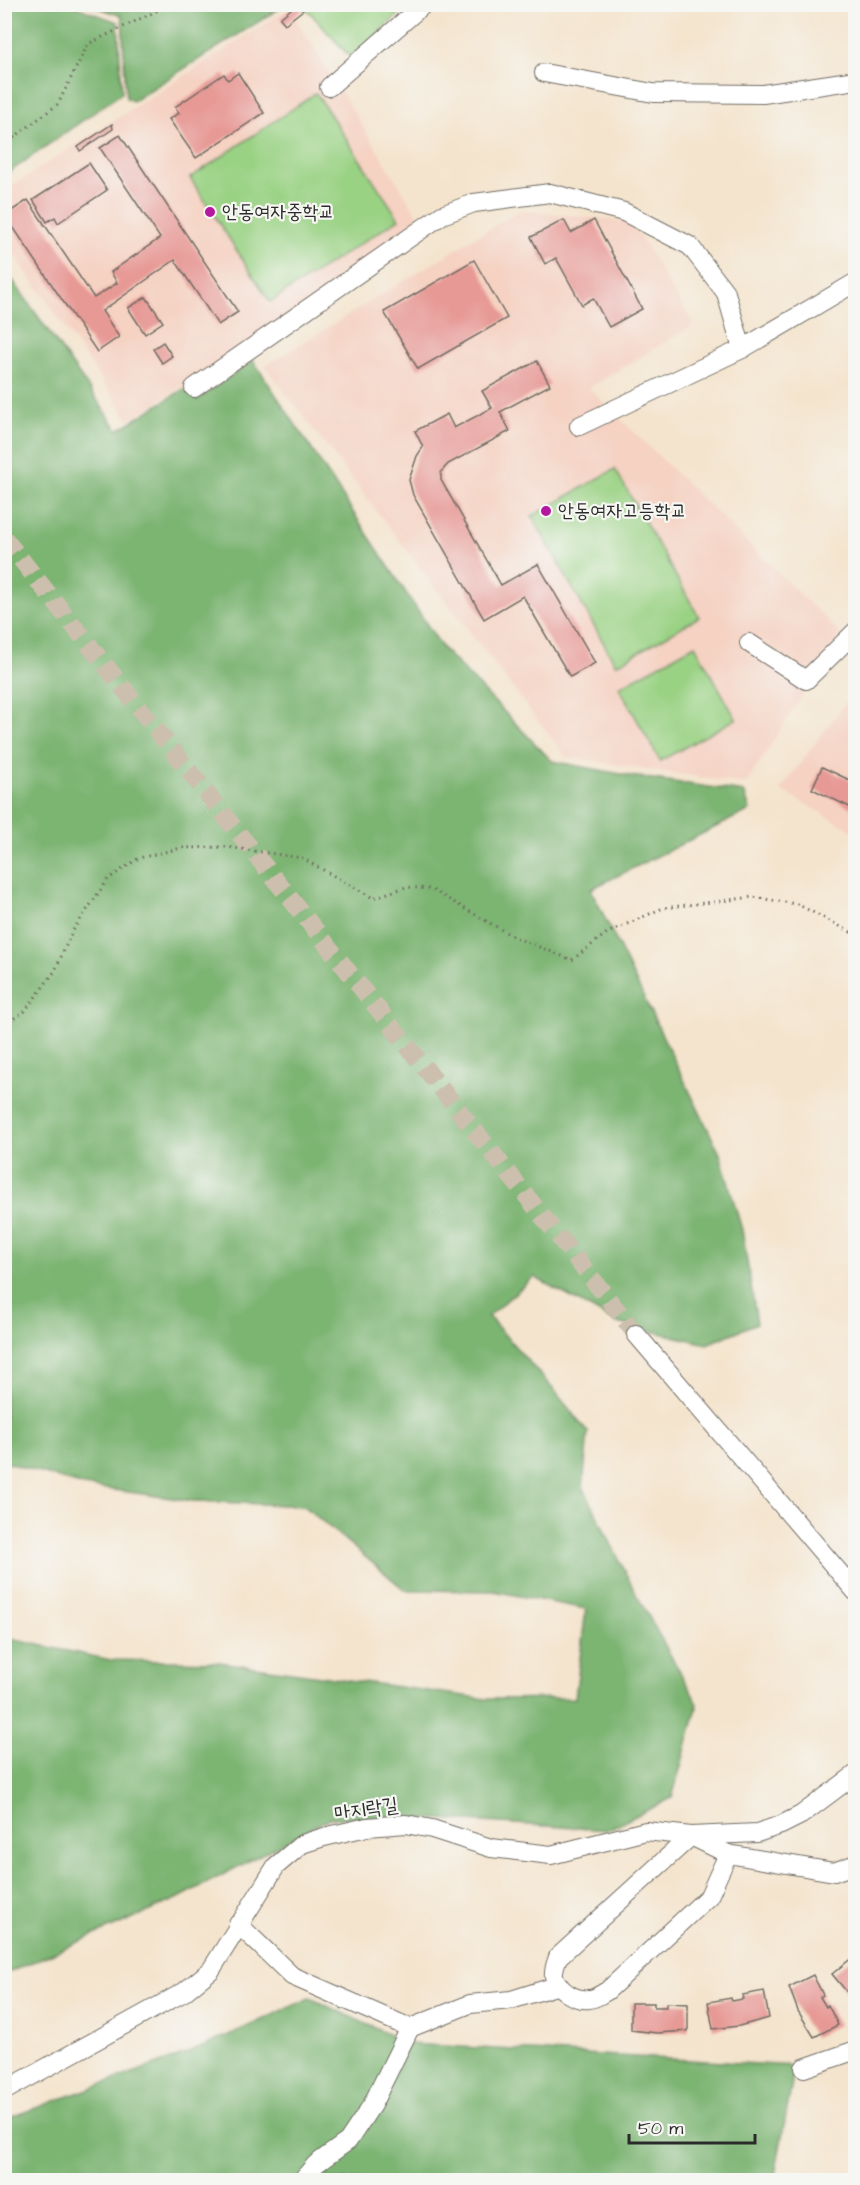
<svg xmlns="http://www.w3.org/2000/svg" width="860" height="2185" viewBox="0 0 860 2185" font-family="'Architects Daughter','Poor Story',sans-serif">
<rect width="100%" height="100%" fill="#f6f6f2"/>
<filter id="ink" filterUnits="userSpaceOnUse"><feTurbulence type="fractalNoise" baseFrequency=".0167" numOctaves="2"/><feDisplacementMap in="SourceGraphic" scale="12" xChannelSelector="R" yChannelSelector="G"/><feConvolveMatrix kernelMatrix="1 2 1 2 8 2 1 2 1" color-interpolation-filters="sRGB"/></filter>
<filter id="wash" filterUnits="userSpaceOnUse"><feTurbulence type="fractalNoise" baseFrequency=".008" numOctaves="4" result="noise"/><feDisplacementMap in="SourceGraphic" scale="24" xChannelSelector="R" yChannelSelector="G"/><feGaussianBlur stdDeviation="1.35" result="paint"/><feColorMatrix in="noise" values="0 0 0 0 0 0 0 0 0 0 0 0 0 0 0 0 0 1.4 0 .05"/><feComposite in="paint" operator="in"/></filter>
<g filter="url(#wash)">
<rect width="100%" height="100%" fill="#f4e4cd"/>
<g fill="#f5d2c2">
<path d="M289,8L429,233L129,420L5,241L4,191Z"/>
<path d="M520,210L631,222L694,325L589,388L841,634L746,784L566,757L265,366Z"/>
<path d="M855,690V832L780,790Z"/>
</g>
<g fill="#9ad284" stroke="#627e58" stroke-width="1.5">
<path d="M303,5H410L350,57Z"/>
<path d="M316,93L399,219L270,302L190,178Z"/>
<path d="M615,469L699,617L616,665L532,516Z"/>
<path d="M695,645L736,719L660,761L619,687Z"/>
</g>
<g fill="#7bb472" stroke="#53704e" stroke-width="1.5">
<path d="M5,4L71,5L118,22L122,93L5,175Z"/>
<path d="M90,5H285L133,101L126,98L122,16Z"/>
<path d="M4,268L118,430L184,389L197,400L253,360L443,649L552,761L631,776L744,792L750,810L591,889L720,1154L742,1230L757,1323L707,1344L617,1323L534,1277L488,1316L553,1389L588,1432L583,1487L635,1592L698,1704L672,1798L607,1830L436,1819L330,1818L177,1899L5,1974V1638L111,1660L219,1662L486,1699L575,1698L586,1609L494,1591L405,1590L304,1506L193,1501L84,1486L5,1462Z"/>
<path d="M310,1998L409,2044L795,2066L774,2180H5V2119L191,2052Z"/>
</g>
<g id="blocks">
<g fill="#e79995">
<path d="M297,4L303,10L285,24L280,18Z"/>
<path d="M238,73L264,113L196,158L169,119L179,113L175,107L224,74L228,80Z"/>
<path d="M112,124L113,129L80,151L78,147Z"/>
<path d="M120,135L238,312L218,325L175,260L102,311L119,337L97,352L5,215L28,200L94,298L117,283L111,272L160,238L100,148Z"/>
<path d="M89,163L107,190L58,223L55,217L47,222L33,200Z"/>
<path d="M564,220L571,233L594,220L642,309L609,327L593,298L582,305L556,258L545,264L531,237Z"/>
<path d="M474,260L507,318L418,369L384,312Z"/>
<path d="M146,297L163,322L145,334L128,308Z"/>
<path d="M163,342L172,356L162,363L153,349Z"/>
<path d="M537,361L550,385L500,412L510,431L448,464L441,472V480L501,585L538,564L595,663L570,677L523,596L484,619L413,495L409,480L417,456L423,447L415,431L447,414L454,428L492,408L482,391Z"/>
<path d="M822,767L856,783V810L812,789Z"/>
<path d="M853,1957L856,1960V2003L832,1974Z"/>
<path d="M813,1975L823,1995L820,1997L826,2007L828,2005L838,2025L814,2037L798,2011L789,1987Z"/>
<path d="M764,1991L769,2018L739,2026L713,2029L708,2002L731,1998L732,2001L743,1999L742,1995Z"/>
<path d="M631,2003H654V2007H666V2003L688,2004V2031L657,2033L631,2030Z"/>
</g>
</g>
</g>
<g filter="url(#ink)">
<use href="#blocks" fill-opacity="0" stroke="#716c64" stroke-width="1.5"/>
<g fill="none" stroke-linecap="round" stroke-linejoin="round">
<path stroke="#ccbfad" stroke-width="18" stroke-dasharray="18 9" stroke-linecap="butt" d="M4,538L636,1334"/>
<g stroke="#716c64" stroke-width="20">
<g id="minor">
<path d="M544,73L653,93L763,94L856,80"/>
<path d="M329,87L424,4"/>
<path d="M194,388L442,215L474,203L550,193L624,212L690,246L726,293L742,349"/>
<path d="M579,426L742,349L856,282"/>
<path d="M749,643L806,680L856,631"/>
<path d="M636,1334L856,1592"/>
<path d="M728,1854L709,1896L607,1991C601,1994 595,1999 589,1999C575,2001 558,1990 554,1976C553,1970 556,1963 558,1957L691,1836L757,1833L781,1825L801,1815L856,1774"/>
<path d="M238,1924L292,1976L410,2028L470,2004L511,2000L559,1985"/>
<path d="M804,2068L856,2050"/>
<path d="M4,2091L184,1992L211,1970L276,1866L302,1844L324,1837L367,1827L406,1824L432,1829L491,1848L551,1855L646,1831L691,1836L728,1854L834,1872L856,1864"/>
<path d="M302,2180L316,2164L348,2141L372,2105L410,2028"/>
</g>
</g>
<g stroke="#716c64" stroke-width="3" stroke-dasharray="1.5 4.5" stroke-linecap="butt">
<path d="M4,145L58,104L88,44L171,4"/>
<path d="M4,695L7,714L4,743"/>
<path d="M4,1025L25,1011L55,971L72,932L108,879L139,858L181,848L227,847L302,858L373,898L406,887L431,889L514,937L572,960L607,933L663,908L753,897L797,904L851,932L856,928"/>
</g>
<use href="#minor" stroke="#fff" stroke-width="18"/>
</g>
</g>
<g fill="#b5179e" stroke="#f6f6f2" stroke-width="2">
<circle cx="210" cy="212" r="6"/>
<circle cx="546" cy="511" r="6"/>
</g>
<g text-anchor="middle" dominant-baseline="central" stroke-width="4.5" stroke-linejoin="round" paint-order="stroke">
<g font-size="20" fill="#2b2b2b" stroke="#f6f6f2" text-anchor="start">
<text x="222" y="212">안동여자중학교</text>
<text x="558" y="511">안동여자고등학교</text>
</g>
<g font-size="20" fill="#2b2b2b" stroke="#f6f6f2">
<text transform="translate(366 1809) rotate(-8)">마지락길</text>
</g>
</g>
<rect width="860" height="2185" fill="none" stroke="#f6f6f2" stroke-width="24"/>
<path d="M629 2134v9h126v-9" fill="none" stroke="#2b2b2b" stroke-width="3"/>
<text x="638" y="2134" font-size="18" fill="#2b2b2b" stroke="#f6f6f2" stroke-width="4.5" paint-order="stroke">50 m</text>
</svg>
